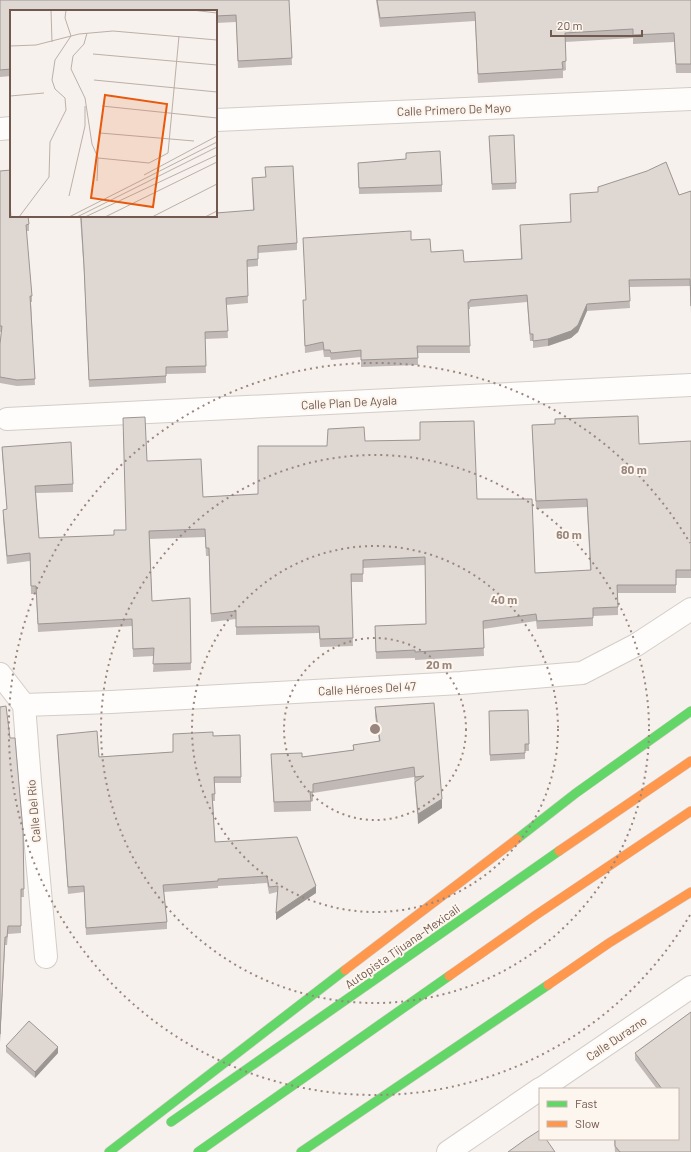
<svg xmlns="http://www.w3.org/2000/svg" width="691" height="1152" viewBox="0 0 691 1152" font-family="Barlow,sans-serif">
<rect width="100%" height="100%" fill="#f6f1ec"/>
<g fill="none" stroke-linecap="round" stroke-linejoin="round">
<g stroke="#d3cdc7" stroke-width="24">
<g id="street">
<path d="M216,120L691,99"/>
<path d="M0,129L11,128"/>
<path d="M7,419L691,385"/>
<path d="M0,674L24,705L30,782L46,957"/>
<path d="M24,705L111,702L461,683L582,673L636,645L691,609"/>
<path d="M541,1089L691,987"/>
<path d="M448,1152L540,1089"/>
</g>
</g>
<g stroke="#d4ccc7" stroke-width="10">
<g id="fast">
<path d="M517,839L576,793L691,711"/>
<path d="M171,1122L559,851"/>
<path d="M109,1152L345,970"/>
<path d="M198,1152L449,976"/>
<path d="M301,1152L548,985"/>
</g>
</g>
<g stroke="#d4ccc7" stroke-width="10">
<g id="slow">
<path d="M559,851L691,761"/>
<path d="M345,970L517,839"/>
<path d="M449,976L536,915L691,811"/>
<path d="M548,985L609,943L691,892"/>
</g>
</g>
<use href="#street" stroke="#fefdfc" stroke-width="22"/>
<use href="#fast" stroke="#63d668" stroke-width="9"/>
<use href="#slow" stroke="#ff974d" stroke-width="9"/>
</g>
<g fill="#c0b9b5">
<path d="M0,0H289L292,65L238,68L236,22L216,23V11H11V76L0,77Z"/>
<path d="M376,0H691V73H676L674,42L633,44V38L565,42L566,70L563,71V78L478,83L475,21L380,27Z"/>
<path d="M489,136L516,183V189L492,190Z"/>
<path d="M406,153L442,185V192L359,194L358,163L406,159Z"/>
<path d="M265,167L297,243V250L258,253V266L247,267L248,303L226,305L228,338L205,339L206,373L166,374V383L89,387L84,273L80,216H216L253,210L252,178L266,177Z"/>
<path d="M0,171L29,224V231H26L32,296V302H31L35,385L17,386L0,383V344L1,332H0Z"/>
<path d="M691,191V313L690,286L629,287L630,308L587,311L578,332L571,338L548,346L533,348V341H530L527,302L470,307V309H468L470,353H418V365L361,367V357L331,360L330,357H324L323,350L305,353L303,300H306L303,238L411,240L431,252L464,262L521,259L520,225L571,222L570,194L679,195Z"/>
<path d="M420,422L477,499L535,573L590,570L587,507L536,509L532,425L639,444L691,441V578H676V593H618V615L593,616V626L537,629L536,621L483,629L484,656L415,660V658L376,659L375,626L426,624L425,565L363,568V582H351L353,646L320,647L319,633L236,635V619L211,622L209,556H206L205,537L150,539L152,601L190,598L191,670L153,672L154,656L133,657L132,626L38,632L36,594H31L30,561L7,564L3,518V510L7,509L2,454V447L73,484V492L36,493L39,538L114,535L126,530L147,461L203,497L258,494L327,446L365,441L420,440Z"/>
<path d="M434,703L442,808L418,824L414,777L313,793V801L311,802V811L274,812L271,754L302,757L353,750V745L379,741L375,716V707Z"/>
<path d="M0,707L23,831L24,897H21V933L8,934L7,945H5Z"/>
<path d="M528,710L529,751H525V759L490,761L489,711Z"/>
<path d="M173,734L213,736L240,735L241,783H215V801H213L215,842L316,893L276,920L277,892L269,894L267,883L218,886V888L164,892L167,922V929L86,935L84,892L68,894L57,735L99,757L173,752Z"/>
<path d="M691,1012V1152H615L614,1139H678V1089H657L635,1060V1053Z"/>
<path d="M6,1046L58,1053L35,1078L6,1052Z"/>
</g>
<g fill="#9c9693">
<path d="M587,304V311L578,332L571,338L548,346V339Z"/>
<path d="M442,799V808L418,824V814Z"/>
<path d="M316,886V893L276,920V913Z"/>
<path d="M5,937V945L0,1042V1034Z"/>
<path d="M58,1047V1053L35,1078V1072Z"/>
</g>
<g fill="#dfd7d2" stroke="#9c9693">
<path d="M0,0H289L292,58L238,61L236,15L216,16V11H11V69L0,70Z"/>
<path d="M377,0H691V64H676L674,33L633,35V29L565,33L566,61L562,62L563,69L478,74L475,12L380,18Z"/>
<path d="M514,135L516,183L492,184L489,136Z"/>
<path d="M440,151L442,185L359,188L358,163L406,159V153Z"/>
<path d="M666,162L679,195L691,191V306L690,279L629,280L630,301L587,304L578,325L571,331L548,339L533,341V334H530L527,295L470,300V302H468L470,346H417L418,358L361,360V350L331,353L330,350H324L323,342L305,346L303,300H306L303,238L411,231V240L430,239L431,252L463,250L464,262L522,259L520,225L571,222L570,194L598,192V187L647,171Z"/>
<path d="M293,166L297,243L258,246V259L247,260L248,296L226,298L228,331L205,332L206,366L166,367V376L89,380L84,266L81,216H216V213L254,210L252,178L266,177L265,167Z"/>
<path d="M11,170V216H28L29,224L26,225L32,296H30L35,379L17,380L0,377V344L2,326H0V171Z"/>
<path d="M638,416L639,444L691,441V570H676V585H617L618,607L593,608V618L537,621L536,614L483,621L484,648L415,652V650L376,652L375,626L426,624L425,557L363,560V574H351L353,638L320,639L319,626L236,627V611L211,614L209,548H206L205,529L149,531L152,601L190,598L191,663L153,664L154,648L133,649L132,619L38,624L36,586H31L30,553L7,556L3,510L7,509L2,447L71,442L73,484L35,486L39,538L114,535V530H126L123,418L145,417L147,461L201,459L203,497L258,494V446H327L328,429L364,427L365,441L420,440V422L474,421L477,499H532L535,573L591,570L587,499L536,501L532,425L555,424V419Z"/>
<path d="M434,703L442,799L418,814L415,782L424,776L415,777L414,767L313,784V792H310L311,801L274,802L271,754L302,753V757L354,750L353,745L380,741L375,707Z"/>
<path d="M6,706L10,738H15L23,831L24,889H21V926H8L7,937H5L0,1034V707Z"/>
<path d="M528,710L529,744H525V753L490,755L489,711Z"/>
<path d="M97,731L99,757L173,752V734L213,732V736L240,735L241,777H214L215,794H212L215,842L297,837L316,886L276,913L278,886L269,887L267,876L218,879V881L163,885L167,922L86,928L84,886L68,887L57,735Z"/>
<path d="M691,1012V1152H620L615,1146V1139H678V1089H662L635,1053Z"/>
<path d="M29,1021L58,1047L35,1072L6,1046Z"/>
<path d="M540,1130V1139H546L555,1152H508L526,1139Z"/>
</g>
<g fill="none" stroke="#99867e" stroke-width="2" stroke-dasharray="2 4">
<circle cx="375" cy="729" r="91"/>
<circle cx="375" cy="729" r="183"/>
<circle cx="375" cy="729" r="274"/>
<path d="M690 915A366 366 0 1 1 690 543"/>
</g>
<g text-anchor="middle" dominant-baseline="central" stroke-width="4" stroke-linejoin="round" paint-order="stroke">
<g font-size="12" fill="#71594f" stroke="#fdf6ee">
<text transform="translate(454 109) rotate(-2)">Calle Primero De Mayo</text>
<text transform="translate(349 402) rotate(-3)">Calle Plan De Ayala</text>
<text transform="translate(367 688) rotate(-3)">Calle Héroes Del 47</text>
<text transform="translate(33 811) rotate(-95)">Calle Del Río</text>
<text transform="translate(402 946) rotate(-35)">Autopista Tijuana-Mexicali</text>
<text transform="translate(616 1038) rotate(-34)">Calle Durazno</text>
</g>
</g>
<g transform="translate(10 10)">
<rect width="207" height="207" fill="#f6f1ec"/>
<path fill="none" stroke="#bdafa8" stroke-width="1" d="M41,0L42,32M182,0L207,3M77,23L74,34L63,46L61,59L75,88L82,134L88,148L87,171M0,36L26,35L69,24L103,21L207,30M83,44L207,55M84,70L207,82M0,86L34,83M92,96L207,108M90,123L184,131M88,148L139,153L158,143L169,26M134,165L207,126M59,186L75,116V96M0,193L1,207M9,207L39,167L40,132L56,100L55,88L45,79L42,70L45,50L61,26L55,8L56,0M59,207L207,132M67,207L207,137M75,207L207,145M95,207L207,152M142,207L207,174M195,207L207,201"/>
<path fill="#e8590c" fill-opacity="0.15" stroke="#e8590c" stroke-width="2" d="M95,85L157,94L143,197L81,188Z"/>
<rect width="207" height="207" fill="none" stroke="#71594f" stroke-width="2"/>
</g>
<circle cx="375" cy="729" r="6" fill="#99867e" stroke="#fdf6ee" stroke-width="2"/>
<g font-size="12" text-anchor="middle" font-weight="bold" fill="#99867e" stroke="#fdf6ee" stroke-width="4" stroke-linejoin="round" paint-order="stroke">
<text x="634" y="474">80 m</text>
<text x="569" y="539">60 m</text>
<text x="504" y="604">40 m</text>
<text x="439" y="669">20 m</text>
</g>
<rect x="539" y="1088" width="140" height="52" fill="#fdf6ee" stroke="#c5b7ae"/>
<rect x="547" y="1101" width="20" height="6" fill="#63d668" stroke="#c5b7ae"/>
<text x="575" y="1108" font-size="12" fill="#71594f">Fast</text>
<rect x="547" y="1121" width="20" height="6" fill="#ff974d" stroke="#c5b7ae"/>
<text x="575" y="1128" font-size="12" fill="#71594f">Slow</text>
<path d="M551 30v6h91v-6" fill="none" stroke="#71594f" stroke-width="2"/>
<text x="557" y="30" font-size="12" fill="#71594f" stroke="#fdf6ee" stroke-width="3" paint-order="stroke">20 m</text>
</svg>
